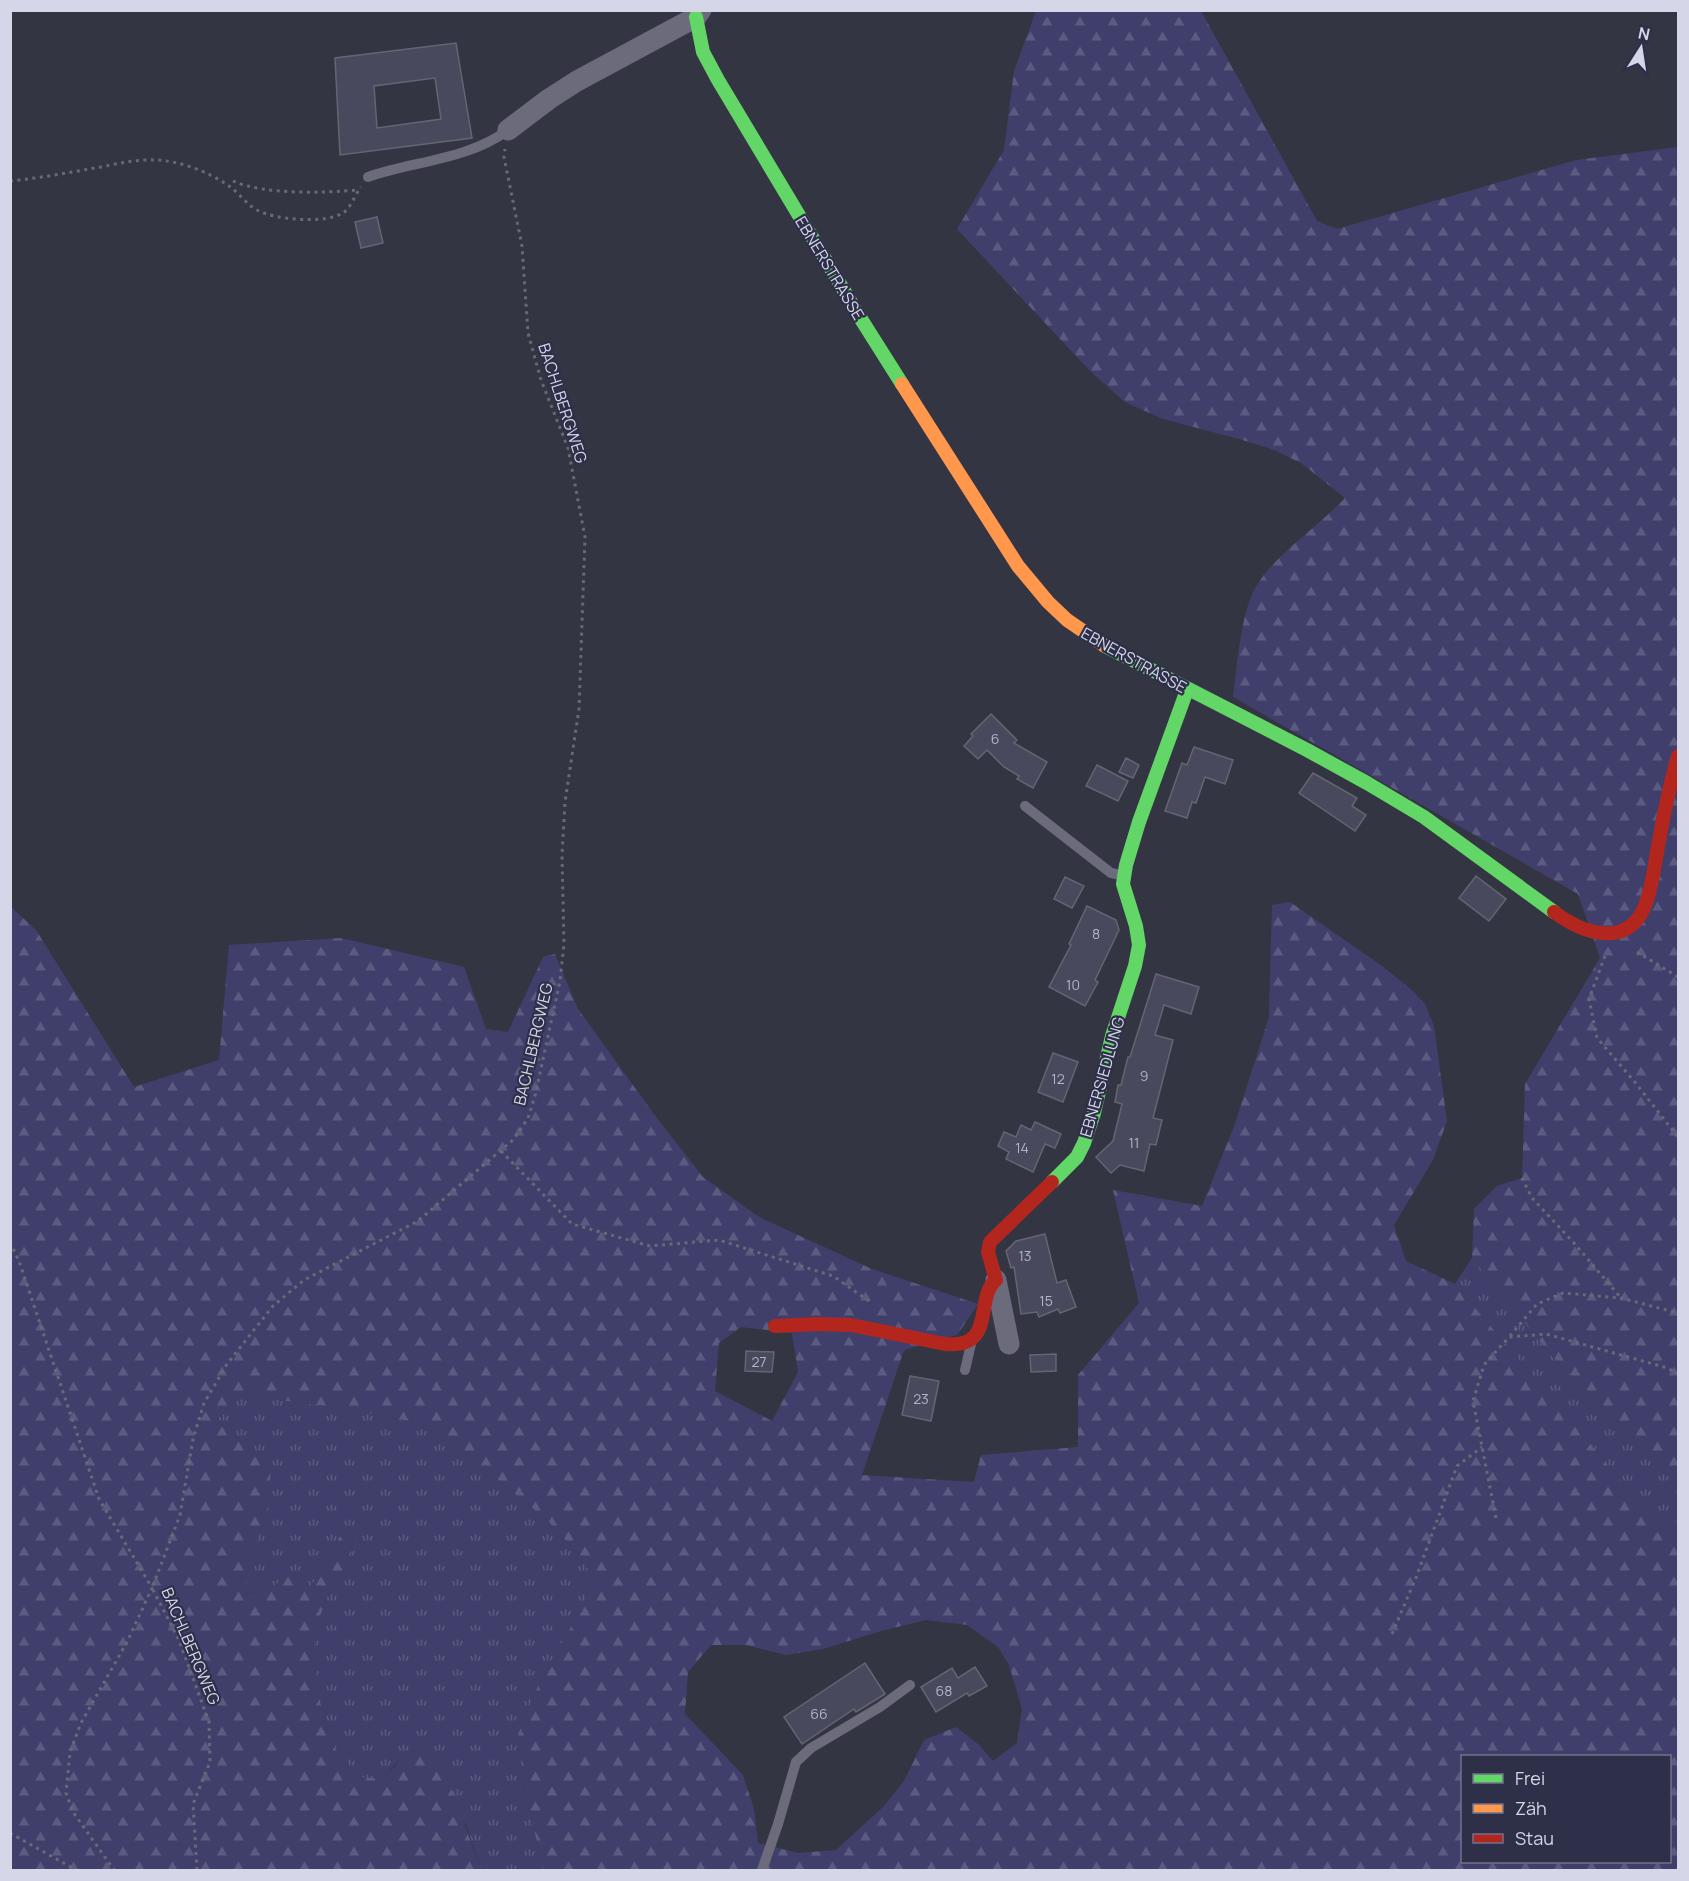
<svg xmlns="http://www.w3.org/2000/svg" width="1689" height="1881" viewBox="0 0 1689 1881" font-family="Manrope,sans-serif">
<defs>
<pattern id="grass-tufts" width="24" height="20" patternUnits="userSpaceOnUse" patternTransform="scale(1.5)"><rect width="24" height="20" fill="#403f6b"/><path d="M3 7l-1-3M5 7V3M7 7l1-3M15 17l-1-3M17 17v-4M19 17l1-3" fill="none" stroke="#5b5a80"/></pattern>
<pattern id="forest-firs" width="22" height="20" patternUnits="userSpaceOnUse" patternTransform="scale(1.5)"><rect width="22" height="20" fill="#403f6b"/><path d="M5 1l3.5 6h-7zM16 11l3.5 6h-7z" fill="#5b5a80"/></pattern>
</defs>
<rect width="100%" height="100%" fill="#343543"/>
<g fill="url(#grass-tufts)">
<path d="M1472,1258L1550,1354L1630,1433L1678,1475V1548L1455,1284Z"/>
<path d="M241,1395L347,1409L420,1423L473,1460L546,1519L585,1562L593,1580L584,1605L541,1679L518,1734L524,1790L544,1870H481L466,1825L415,1750L402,1756L384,1778L371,1779L358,1777L330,1742L318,1693L313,1635L328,1595L351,1558L353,1537H339L328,1563L310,1587L289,1576L267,1590L243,1594L251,1552L268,1514L271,1468L245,1446L217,1419Z"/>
</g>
<g fill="url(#forest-firs)" fill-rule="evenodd">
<path d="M1036,11H1201L1317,221L1337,229L1576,160L1678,147V1475L1630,1433L1550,1354L1472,1258L1474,1209L1497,1186L1522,1178L1525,1084L1600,958L1578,894L1233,697C1237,667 1241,609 1257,585C1276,554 1319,526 1345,498L1301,463L1274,450L1239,439L1163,419L1125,402L1089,370L957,229L1004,150L1014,71Z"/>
<path d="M1290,902L1382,966L1413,991L1425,1004L1434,1026L1447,1121L1433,1160L1394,1225L1406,1261L1455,1284L1678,1548V1870H544L524,1790L518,1734L541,1679L584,1604L593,1580L585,1562L546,1519L473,1460L420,1423L347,1409L241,1395L217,1419L245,1446L271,1468L268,1514L251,1552L244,1594L267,1590L289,1576L310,1587L328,1563L339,1537H353L351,1558L328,1595L313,1635L318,1693L330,1742L358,1777C374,1779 384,1780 395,1766C397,1763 400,1758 403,1755C414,1747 431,1751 440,1762C447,1772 450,1785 454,1796C464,1821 472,1846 481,1870H11L10,906L36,930L134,1087L219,1060L229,945L341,938L464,967L486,1029L508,1032L543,957L555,954L578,1009L656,1117L703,1177L759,1217L872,1269L978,1304L957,1335L904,1350L862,1475L974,1482L981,1455L1078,1447V1375L1139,1303L1113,1190L1202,1206L1235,1124L1269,1017L1272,905ZM741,1327L792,1333L798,1372L772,1421L715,1391L719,1343ZM926,1620L967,1625L998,1647L1009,1665L1022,1709L1017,1743L993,1761L979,1745L956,1727L924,1740L904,1781L883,1807L836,1850L798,1853L758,1843L754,1809L743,1775L685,1714L688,1672L711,1645H746L786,1655L823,1649L881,1631ZM1462,1756H1670V1862H1462Z"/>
</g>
<g fill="#49495d" stroke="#646572" stroke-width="1.5" fill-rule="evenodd">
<path d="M456,43L472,138L340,155L335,58ZM435,78L441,119L377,128L374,86Z"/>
<path d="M377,217L383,243L361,248L355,222Z"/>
<path d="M991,714L1017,740L1014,743L1047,762L1033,788L1017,779L1019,776L1004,767L987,750L978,759L964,746L973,736L971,734Z"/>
<path d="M1194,747L1233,760L1225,784L1205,777L1196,803L1192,802L1187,818L1165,811L1182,763L1187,765Z"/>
<path d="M1126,758L1139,765L1133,778L1119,772Z"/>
<path d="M1097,765L1128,781L1118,801L1086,786Z"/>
<path d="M1313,773L1357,798L1352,806L1366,815L1355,831L1299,793Z"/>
<path d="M1476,876L1506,899L1489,921L1459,898Z"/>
<path d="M1065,877L1084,886L1072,908L1054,899Z"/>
<path d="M1087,906L1116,920L1119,930L1095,980L1098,982L1085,1006L1049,987L1071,945L1069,944Z"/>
<path d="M1156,974L1199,987L1191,1014L1164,1005L1155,1035L1173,1040L1153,1118L1162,1120L1156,1145L1150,1144L1144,1171L1120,1165L1111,1173L1096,1157L1113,1141L1122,1104L1115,1102L1118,1085H1121L1128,1057H1130Z"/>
<path d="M1053,1053L1078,1062L1063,1102L1038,1092Z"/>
<path d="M1035,1122L1061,1134L1055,1148L1045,1144L1033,1172L1006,1159L1009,1152L998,1146L1004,1132L1016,1137L1021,1125L1031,1130Z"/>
<path d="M1045,1234L1057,1283L1066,1280L1076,1307L1060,1313L1058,1309L1039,1317L1037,1312L1021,1314L1014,1267L1011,1268L1006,1251L1016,1241Z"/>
<path d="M746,1351L774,1352L772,1372L745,1371Z"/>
<path d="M1056,1354V1371L1031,1372L1030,1355Z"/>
<path d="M910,1376L939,1381L931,1421L902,1415Z"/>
<path d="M865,1663L885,1694L856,1712L854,1709L802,1744L784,1717Z"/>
<path d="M975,1667L987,1686L969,1696L967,1693L936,1712L921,1687L952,1668L958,1678Z"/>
</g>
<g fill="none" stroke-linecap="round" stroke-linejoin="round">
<g stroke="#686977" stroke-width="3" stroke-dasharray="3 4.5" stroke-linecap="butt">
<path d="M10,181C41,178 71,172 101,167C120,163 138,159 156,160C181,161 209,172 229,186C239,193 246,204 257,210C275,220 325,224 343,213C351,208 355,194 361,187"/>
<path d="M233,181C264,195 324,193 358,190"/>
<path d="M1637,952L1678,977"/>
<path d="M1605,956L1589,999L1597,1038L1634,1081L1678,1137"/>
<path d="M501,1151L572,1224L650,1246L719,1240L833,1276L872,1303"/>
<path d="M1522,1178L1532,1198L1574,1243L1621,1298"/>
<path d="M10,1242L19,1261L99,1499L152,1588L127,1642L81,1723L70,1752L66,1793L73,1812L114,1870"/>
<path d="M1510,1336L1537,1304L1563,1293L1621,1298L1678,1313"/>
<path d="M1496,1518L1473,1401L1484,1365L1509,1337L1546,1334L1664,1367L1678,1373"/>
<path d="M1392,1634L1417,1575L1457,1466L1482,1447"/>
<path d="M10,1833L76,1870"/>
<path d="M197,1870L193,1804L210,1762L209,1722L179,1640L152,1588L180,1515L193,1439L204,1403L227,1364L273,1306L304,1280L418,1221L514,1139L528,1118L535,1096L560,981L564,944L562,855L565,802L579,709L585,537L568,448L541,380L528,333L522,246L504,157L505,149"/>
</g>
<g stroke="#6b6b7c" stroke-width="10">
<path d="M368,177C413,161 468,160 508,130"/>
<path d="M1025,806L1111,873L1121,875"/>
<path d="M965,1370L971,1344"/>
<path d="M762,1870L778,1824L796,1762L811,1748L880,1707L910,1685"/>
</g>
<g stroke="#6b6b7c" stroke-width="21">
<path d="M508,130L549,99L577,81L696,17L701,10"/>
<path d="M996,1280L1009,1344"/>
</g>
<g stroke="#63d668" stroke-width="14">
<path d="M696,17L703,52L718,80L861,319L902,384"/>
<path d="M1105,646L1307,750L1367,783L1424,817L1554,912"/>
<path d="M1052,1182L1077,1157L1084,1143L1094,1113L1112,1036L1135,966L1139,945L1136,926L1123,884L1126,865L1139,822L1187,690"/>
</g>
<path stroke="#ff974d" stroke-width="14" d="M902,384L1018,566L1048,602L1067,620L1105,646"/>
<g stroke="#b3261e" stroke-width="14">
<path d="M1554,912C1585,935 1632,950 1647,900C1653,882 1655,861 1659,841C1664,813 1670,784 1678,756"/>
<path d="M775,1326L818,1324L851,1325L945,1344C997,1349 974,1298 996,1280L988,1252L990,1242L1052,1182"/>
</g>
</g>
<g text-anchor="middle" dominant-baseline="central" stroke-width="4.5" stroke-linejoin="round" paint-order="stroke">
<g font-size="14" fill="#b2b4c5">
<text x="995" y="738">6</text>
<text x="1096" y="933">8</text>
<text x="1073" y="984">10</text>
<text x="1144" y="1075">9</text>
<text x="1058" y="1078">12</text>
<text x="1134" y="1142">11</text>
<text x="1022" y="1147">14</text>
<text x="1025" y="1255">13</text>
<text x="1046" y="1300">15</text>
<text x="759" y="1361">27</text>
<text x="921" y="1398">23</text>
<text x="944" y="1690">68</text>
<text x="819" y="1713">66</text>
</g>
<g font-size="16" fill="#d5d7e8" stroke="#2e2f49">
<text transform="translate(830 268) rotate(59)">EBNERSTRASSE</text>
<text transform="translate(563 403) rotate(72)">BACHLBERGWEG</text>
<text transform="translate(1134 660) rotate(29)">EBNERSTRASSE</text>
<text transform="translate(533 1044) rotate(-77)">BACHLBERGWEG</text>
<text transform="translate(1102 1077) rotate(-74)">EBNERSIEDLUNG</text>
<text transform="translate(191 1646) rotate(67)">BACHLBERGWEG</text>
</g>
</g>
<rect width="1689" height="1881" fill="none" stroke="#d5d7e8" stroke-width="24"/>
<rect x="1461" y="1755" width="210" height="108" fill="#2e2f49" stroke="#717289" stroke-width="1.5"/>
<rect x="1473" y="1774" width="30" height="9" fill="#63d668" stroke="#717289" stroke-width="1.5"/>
<text x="1515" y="1785" font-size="18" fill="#d5d7e8">Frei</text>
<rect x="1473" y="1804" width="30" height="9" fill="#ff974d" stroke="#717289" stroke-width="1.5"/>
<text x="1515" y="1815" font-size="18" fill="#d5d7e8">Zäh</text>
<rect x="1473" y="1834" width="30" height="9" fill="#b3261e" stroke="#717289" stroke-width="1.5"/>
<text x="1515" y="1845" font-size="18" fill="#d5d7e8">Stau</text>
<g transform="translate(1641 48) rotate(12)" stroke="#2e2f49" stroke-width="4.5" paint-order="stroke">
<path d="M0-4.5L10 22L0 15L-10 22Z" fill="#d5d7e8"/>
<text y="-9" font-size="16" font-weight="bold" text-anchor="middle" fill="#d5d7e8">N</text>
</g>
</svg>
